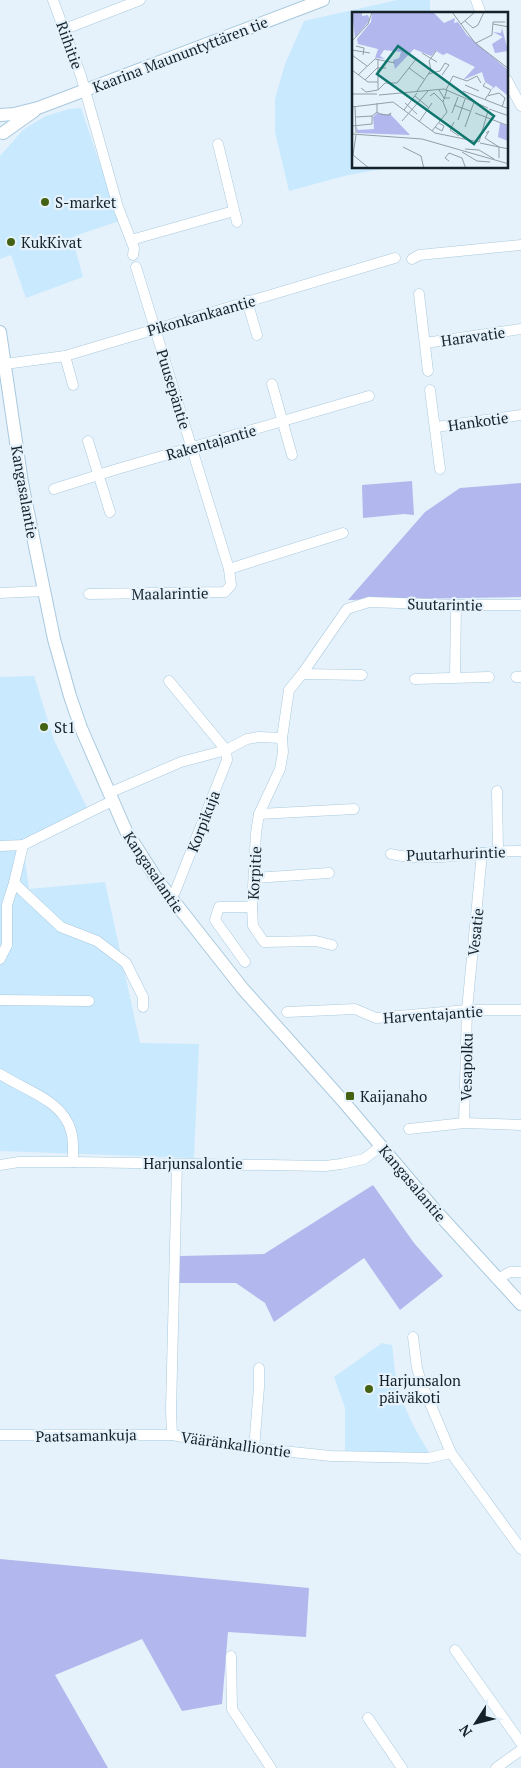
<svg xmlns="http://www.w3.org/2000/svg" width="521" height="1768" viewBox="0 0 521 1768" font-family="'PT Serif',serif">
<rect width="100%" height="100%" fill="#e5f2fb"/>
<g fill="#c9e9fe">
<path d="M397,0H430V14H354V168H388L348,175L289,191L275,132V99L285,64L304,21Z"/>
<path d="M81,108L119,221L72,237L83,277L26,298L11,255L0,259V156L23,130L34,123L46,116L69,109Z"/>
<path d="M34,676L54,740L91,816L23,845L29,889L105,882L140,1043L199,1044L194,1158L0,1151V677Z"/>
<path d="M382,1343L392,1345L395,1371L402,1400L413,1425L429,1453L345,1452V1408L334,1377Z"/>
</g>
<g fill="#b2b7ed">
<path d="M412,481L414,515L404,514L363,518L362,485Z"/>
<path d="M521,483V597L348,600L425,512L460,488Z"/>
<path d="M373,1185L414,1243L443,1276L400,1310L364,1258L274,1322L265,1303L236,1283H179L180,1256L264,1254Z"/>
<path d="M0,1559L309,1588L306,1637L228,1632L222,1704L182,1711L142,1639L55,1675L108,1768H0Z"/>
</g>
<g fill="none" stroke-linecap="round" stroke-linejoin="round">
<g stroke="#a9c9de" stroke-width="11">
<g id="minor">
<path d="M53,0L81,76L118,207L134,248L133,255"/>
<path d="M476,0L481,14"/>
<path d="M65,29L140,0"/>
<path d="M507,80L521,106"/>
<path d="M218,144L237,222"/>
<path d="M131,240L234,211"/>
<path d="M412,259L419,255L521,245"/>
<path d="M136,267L229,569"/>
<path d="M419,294L428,371"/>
<path d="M247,301L257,335"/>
<path d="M425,343L521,329"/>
<path d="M65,356L73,385"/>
<path d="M5,364L65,356L395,258"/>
<path d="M272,384L292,455"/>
<path d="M430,390L440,469"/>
<path d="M436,427L521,415"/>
<path d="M88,441L110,512"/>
<path d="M54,489L114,470L369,396"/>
<path d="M0,593L44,591"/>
<path d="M89,594L225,592L231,585L229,569L343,533"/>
<path d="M302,674L362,675"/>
<path d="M455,677L456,605"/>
<path d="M516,677H521"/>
<path d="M415,679L489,677"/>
<path d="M169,681L226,750L227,760L175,892"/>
<path d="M282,738L283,752L280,769L259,814L256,833L252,907L253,926L264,942L316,941L332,945"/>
<path d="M497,791L498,851"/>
<path d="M109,793L181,762L226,750L247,739L259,737L282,738L289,690L302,674L347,609L369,602L456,605H521"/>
<path d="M259,814L354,809"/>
<path d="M0,846L23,845L112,801"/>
<path d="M391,854C433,864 478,850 521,851"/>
<path d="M254,878L329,873"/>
<path d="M14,883L61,927L97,941L126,963L143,997V1007"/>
<path d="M0,959L7,945V905L14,883L23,845"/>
<path d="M245,962L215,920L219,907H252"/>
<path d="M0,1000L89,1001"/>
<path d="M287,1012L355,1009L376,1018L467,1010H521"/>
<path d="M0,1074C24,1090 63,1100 71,1131C74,1140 73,1152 73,1162"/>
<path d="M464,1123L467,1010L482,853"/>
<path d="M409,1129L464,1123L521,1125"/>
<path d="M0,1165L19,1162H73L325,1166L341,1164L364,1159L381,1146"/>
<path d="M498,1279L510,1272H521"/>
<path d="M413,1337L417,1368L421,1382L451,1453"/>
<path d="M0,1435H172L243,1447L331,1456L428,1458L451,1453L521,1549"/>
<path d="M172,1435L171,1410L177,1164"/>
<path d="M254,1449L259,1387V1368"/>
<path d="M455,1650L521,1743"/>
<path d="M231,1656L232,1709L271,1768"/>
<path d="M368,1718L402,1768"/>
<path d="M496,1768L521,1750"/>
</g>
</g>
<g stroke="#a9c9de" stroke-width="14">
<g id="major">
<path d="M0,115L14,114L38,108L323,0"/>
<path d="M3,133L34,111"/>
<path d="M0,332L22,483L54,639L70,696L81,728L126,831L158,881L243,989L343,1101L435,1210L521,1304"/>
</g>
</g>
<use href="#minor" stroke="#fff" stroke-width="10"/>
<use href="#major" stroke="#fff" stroke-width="12"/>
</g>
<g fill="#456112" stroke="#e5f2fb" stroke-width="2">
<circle cx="45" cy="202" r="5"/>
<circle cx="11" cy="242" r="5"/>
<circle cx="44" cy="727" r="5"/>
<rect x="345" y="1091" width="10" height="10" rx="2.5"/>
<circle cx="369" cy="1389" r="5"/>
</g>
<g text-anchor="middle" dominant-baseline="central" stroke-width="4.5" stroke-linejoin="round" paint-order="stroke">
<g font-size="15" fill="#16222a" stroke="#e5f2fb">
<text transform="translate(70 45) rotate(70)">Riihitie</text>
<text transform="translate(180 54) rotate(-21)">Kaarina Maununtyttären tie</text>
<text transform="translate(201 315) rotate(-16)">Pikonkankaantie</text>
<text transform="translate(473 336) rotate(-8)">Haravatie</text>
<text transform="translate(174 389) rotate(73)">Puusepäntie</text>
<text transform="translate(478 421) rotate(-8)">Hankotie</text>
<text transform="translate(211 442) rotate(-16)">Rakentajantie</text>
<text transform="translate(25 492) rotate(80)">Kangasalantie</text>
<text transform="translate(170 593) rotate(-1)">Maalarintie</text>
<text transform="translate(445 604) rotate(1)">Suutarintie</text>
<text transform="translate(203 821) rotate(-69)">Korpikuja</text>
<text transform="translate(456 853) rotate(-2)">Puutarhurintie</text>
<text transform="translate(154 872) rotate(56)">Kangasalantie</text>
<text transform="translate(254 873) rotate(-87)">Korpitie</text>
<text transform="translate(475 932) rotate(-84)">Vesatie</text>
<text transform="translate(433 1014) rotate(-4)">Harventajantie</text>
<text transform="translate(466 1067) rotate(-89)">Vesapolku</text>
<text x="193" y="1163">Harjunsalontie</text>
<text transform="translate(413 1183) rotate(50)">Kangasalantie</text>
<text transform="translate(86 1435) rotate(-1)">Paatsamankuja</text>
<text transform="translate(236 1444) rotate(8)">Vääränkalliontie</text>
</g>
<g font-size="15" fill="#16222a" stroke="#e5f2fb" text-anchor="start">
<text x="55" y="202">S-market</text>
<text x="21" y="242">KukKivat</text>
<text x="54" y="727">St1</text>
<text x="360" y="1096">Kaijanaho</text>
<text x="379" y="1380">Harjunsalon<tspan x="379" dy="17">päiväkoti</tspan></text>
</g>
</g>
<g transform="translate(352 12)">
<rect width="156" height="156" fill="#e5f2fb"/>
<path d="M0,0H10V4L16,3L18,8L3,26ZM20,0H81L92,11L103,6L102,11L106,10L115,23L156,58V84L144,74L139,78L141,75L133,70L130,60L111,68L123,55L95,41L91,43L84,39L79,44L62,37L43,57L41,48L47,46L49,40L32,38L28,44L33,47L23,46L26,37L6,32L5,27L19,10ZM150,16L156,39L143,41L140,32L151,25L141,20L149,21ZM25,101L39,103L58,123L5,121L4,114L6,118L22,117L21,105ZM148,111L155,114L156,129L146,125Z" fill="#b2b7ed"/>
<path fill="none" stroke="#929fa7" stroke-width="1" d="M100,0L123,31L157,57M113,9L121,16L126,13L132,0M109,12L123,0M141,12L157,15M0,29L16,12L20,0M124,31L140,23L141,10H153M4,34L12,36L11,43M0,38L18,41M70,41L85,50M0,43L15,54M57,56L72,67M0,58L16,70H26M76,62L88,59L93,51L97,53L90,63M6,63L23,47L43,51M13,68L25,56H34M133,71L131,74L139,78L136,83M113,73L127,79M9,76L14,80L26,78M26,78L33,71H45L65,46M26,78V47M87,78L92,86H98M94,78L101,64L115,69L125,64L129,71M65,79L79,58L77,49L84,39M111,79L157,97M0,82H25M27,83L92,77L136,96M63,84L77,96M78,84L82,81L91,90M133,88L135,84L147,81L153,86L150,95M53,91L65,102M102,93L118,99M3,94L4,121M0,95L41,90L83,121L127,130M137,97L157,104M52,98L65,81M25,100L28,102L35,103H38L39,101L36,103M100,101L106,85M123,101L157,114M4,105L20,104L25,100V91M106,108L113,87M50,109L76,79M67,110L80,91M102,110L98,118L107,124M0,114L20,112V104M83,115L90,119L92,114L87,111M113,115L122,90M80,119L95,100L91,90L95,78M134,121L137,119L133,126L147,135V146M0,122L70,127L157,152M4,123L1,143L18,157M127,130L136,99M128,131L157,137M51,135L69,144L72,157M113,137L127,138L142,147M110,140L125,149L138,150M97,149L93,146L97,141L110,146L114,157"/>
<path fill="#0f766e" fill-opacity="0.15" stroke="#0f766e" stroke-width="2.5" d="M46,34L142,104L122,132L25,62Z"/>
<rect width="156" height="156" fill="none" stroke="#16222a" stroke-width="2.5"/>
</g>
<g transform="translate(476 1723) rotate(234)" stroke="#e5f2fb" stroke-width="4" paint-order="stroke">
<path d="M0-4L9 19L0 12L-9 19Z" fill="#16222a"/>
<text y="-8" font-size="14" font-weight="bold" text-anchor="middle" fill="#16222a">N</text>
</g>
</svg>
